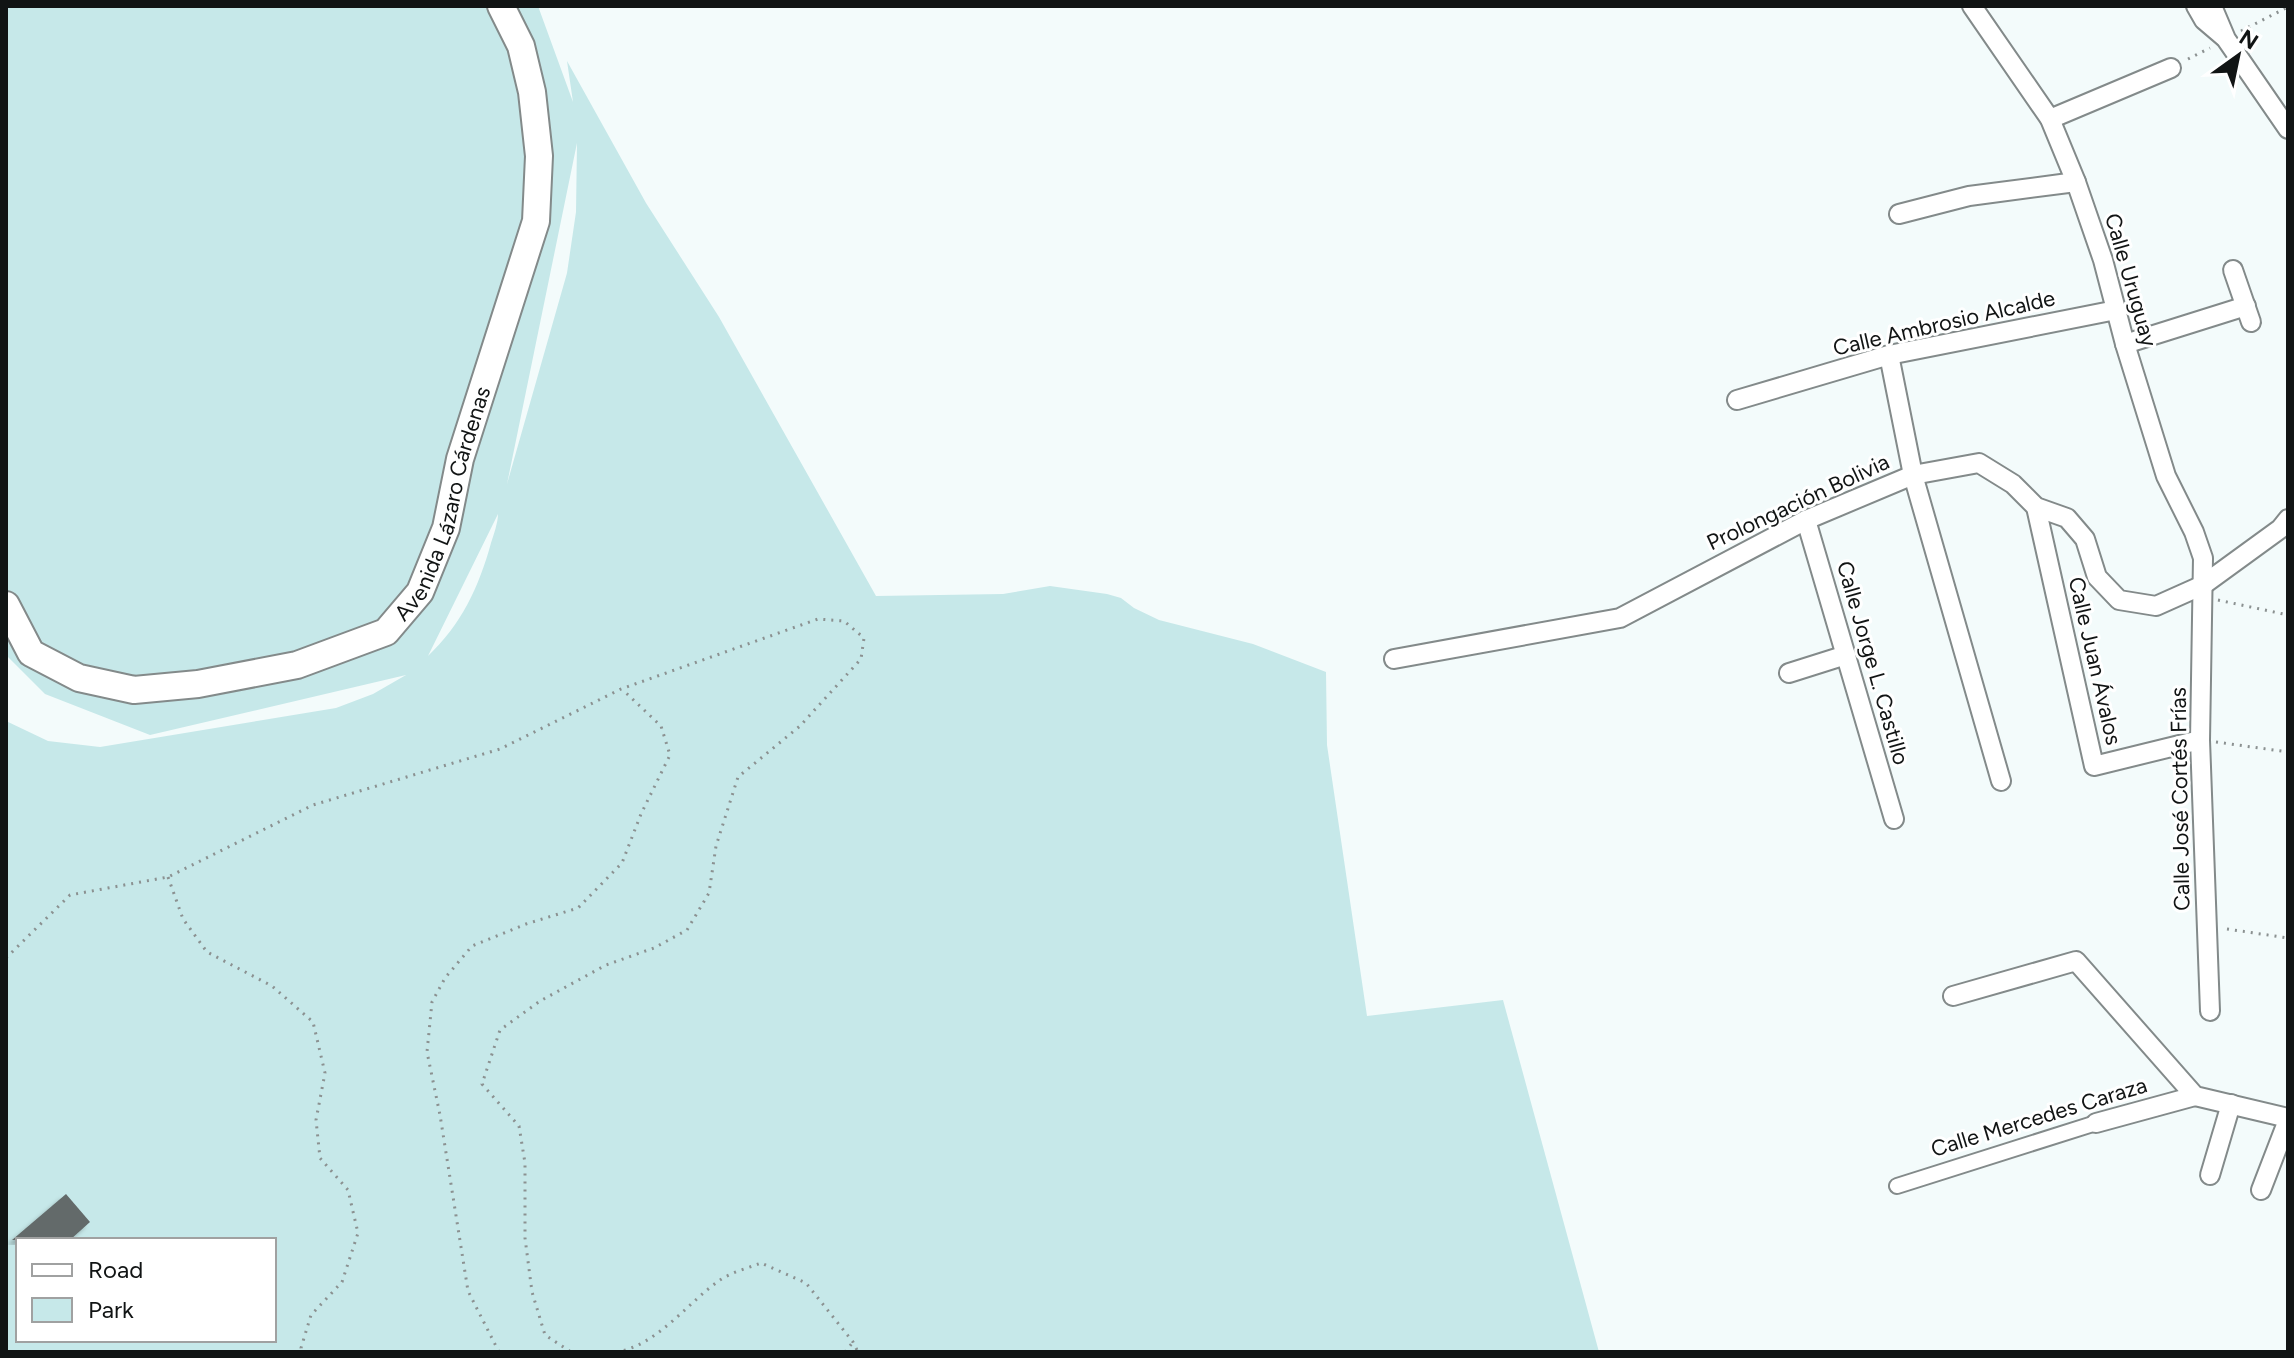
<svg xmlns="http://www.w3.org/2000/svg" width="2294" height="1358" viewBox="0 0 2294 1358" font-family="Figtree,sans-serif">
<defs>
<filter id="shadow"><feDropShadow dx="-5" dy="5" stdDeviation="2" flood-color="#0004"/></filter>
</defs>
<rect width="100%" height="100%" fill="#f3fbfb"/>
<path fill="#c6e8e9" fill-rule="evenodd" d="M6,6H538L573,102L567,61L646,203L719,317L876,596L1003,594L1050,586L1107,594L1121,598L1134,608L1159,620L1253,644L1326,672L1327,745L1367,1016L1503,1000L1599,1352H6V721L48,741L100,747L336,708L373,694L406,675L150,735L45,694L6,655ZM577,143L576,212L567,273L507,484ZM498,514C498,522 494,534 491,543C479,587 461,625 428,656ZM18,1240H274V1340H18Z"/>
<path fill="#636a6a" filter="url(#shadow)" d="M66,1194L90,1222L70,1240H12Z"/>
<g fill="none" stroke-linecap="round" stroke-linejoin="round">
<g stroke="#838a8a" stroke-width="18">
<path id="pedestrian" d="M1897,1186L2096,1123"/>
</g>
<g stroke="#838a8a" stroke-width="22">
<g id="minor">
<path d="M1972,6L2050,119L2076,182L2103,260L2125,344L2166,476L2194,532L2203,558L2200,740L2210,1011"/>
<path d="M2196,6L2204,20L2224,37"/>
<path d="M2212,6L2226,39L2288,129"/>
<path d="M2050,119L2171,68"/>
<path d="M1899,214L1969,196L2076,182"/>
<path d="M2233,270L2251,322"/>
<path d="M2125,344L2246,306"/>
<path d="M1889,355L1913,475L2001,781"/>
<path d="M1737,400L1889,355L2116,310"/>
<path d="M2036,507L2094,766L2200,740"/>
<path d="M1806,520L1894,819"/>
<path d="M1394,659L1620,618L1806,520L1913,475L1979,463L2013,484L2036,507L2067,518L2085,539L2097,577L2119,600L2156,606L2203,585L2280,529L2288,519"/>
<path d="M1789,673L1846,655"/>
<path d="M1953,996L2076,961L2195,1096L2288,1118"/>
<path d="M2096,1123L2195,1096"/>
<path d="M2210,1175L2231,1104"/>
<path d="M2261,1190L2288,1120"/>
</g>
</g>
<g stroke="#838a8a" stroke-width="30">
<g id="secondary">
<path id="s1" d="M6,605L31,653L79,678L134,690L198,684L297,665L386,632L420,592L446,528L460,459L536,221L539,156L532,92L521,46L501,6"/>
</g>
</g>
<g stroke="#8b9191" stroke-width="3" stroke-dasharray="2 6" stroke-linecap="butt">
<path d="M2241,31L2288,7"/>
<path d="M2188,59L2210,48"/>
<path d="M2218,600L2288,615"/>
<path d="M2216,742L2288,752"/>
<path d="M168,877L183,919L207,952L272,986L313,1022L325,1073L316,1120L320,1158L348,1190L358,1233L342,1282L311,1315L301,1348L302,1352"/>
<path d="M2227,929L2288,938"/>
<path d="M6,958L70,895L168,877L313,805L500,749L621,689L818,619L844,621L864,638L861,659L800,726L738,777L716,846L709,893L687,930L654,948L606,965L540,1001L500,1030L482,1084L519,1126L525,1163V1238L532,1292L545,1335L571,1352"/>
<path d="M499,1352L468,1291L440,1115L427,1052L432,1002L445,978L472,946L526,924L578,908L622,863L641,814L670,755L661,726L623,690"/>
<path d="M616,1352C657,1346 688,1302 720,1280C732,1272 748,1268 761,1263L806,1283L853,1342L858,1352"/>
<path d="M845,1352L853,1342"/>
</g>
<use href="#pedestrian" stroke="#fff" stroke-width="14"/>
<use href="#minor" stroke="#fff" stroke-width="18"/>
<use href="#secondary" stroke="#fff" stroke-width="26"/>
</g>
<g text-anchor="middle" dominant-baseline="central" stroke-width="6" stroke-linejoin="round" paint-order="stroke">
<g font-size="22" fill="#111414" stroke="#fff">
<text transform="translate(2131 280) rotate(74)">Calle Uruguay</text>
<text transform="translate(1944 323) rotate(-13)">Calle Ambrosio Alcalde</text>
<text stroke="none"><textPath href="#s1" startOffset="568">Avenida Lázaro Cárdenas</textPath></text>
<text transform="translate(1798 502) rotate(-25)">Prolongación Bolivia</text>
<text transform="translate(2095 661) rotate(77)">Calle Juan Ávalos</text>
<text transform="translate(1873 663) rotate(74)">Calle Jorge L. Castillo</text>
<text transform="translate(2180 799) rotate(-91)">Calle José Cortés Frías</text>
<text transform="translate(2039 1117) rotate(-17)">Calle Mercedes Caraza</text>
</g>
</g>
<rect width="2294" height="1358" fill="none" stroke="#111414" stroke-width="16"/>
<rect x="16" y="1238" width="260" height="104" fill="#ffffff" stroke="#a0a1a1" stroke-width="2"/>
<rect x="32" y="1264" width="40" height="12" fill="#ffffff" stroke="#a0a1a1" stroke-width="2"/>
<text x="88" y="1278" font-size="24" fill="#111414">Road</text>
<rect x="32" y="1298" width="40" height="24" fill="#c6e8e9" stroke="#a0a1a1" stroke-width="2"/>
<text x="88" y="1318" font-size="24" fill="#111414">Park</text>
<g transform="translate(2238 56) rotate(33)" stroke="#ffffff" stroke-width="6" paint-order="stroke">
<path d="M0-6L14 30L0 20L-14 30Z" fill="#111414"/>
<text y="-12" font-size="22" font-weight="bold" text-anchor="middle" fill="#111414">N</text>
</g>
</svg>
